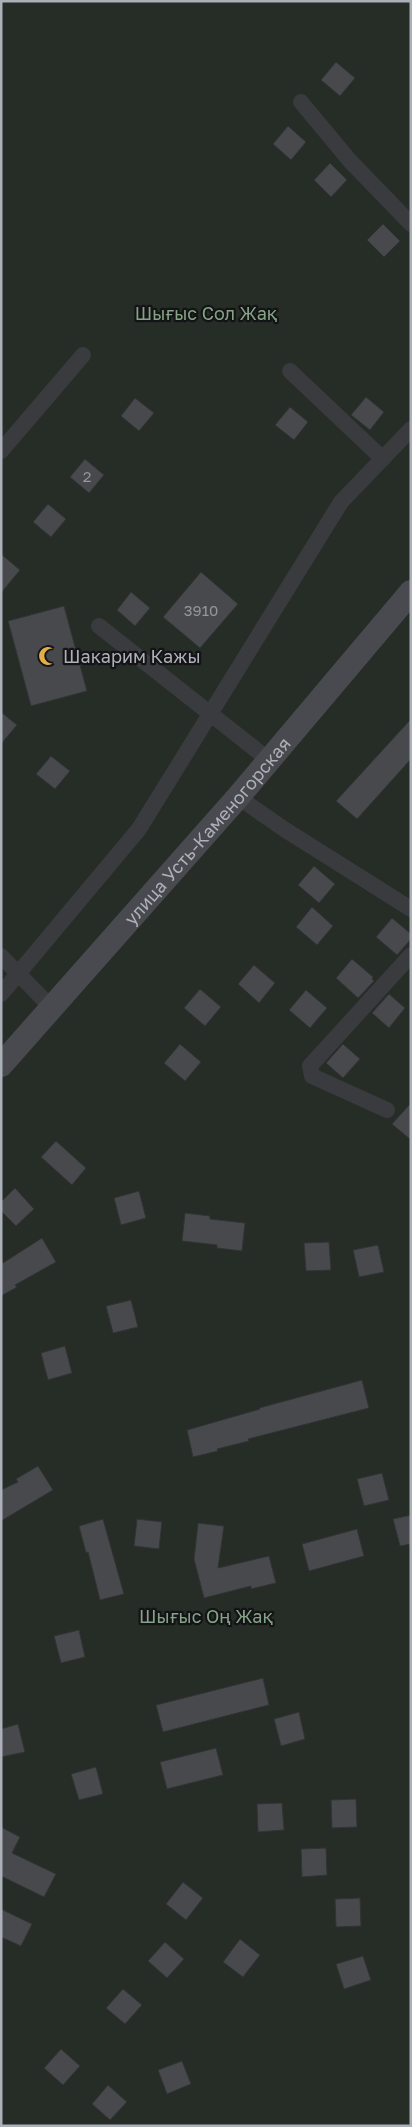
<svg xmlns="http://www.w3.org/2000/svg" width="412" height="2127" viewBox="0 0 412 2127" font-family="'Golos Text',sans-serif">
<rect width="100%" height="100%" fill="#19191b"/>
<rect fill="#252d26" x="1" y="1" width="410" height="2125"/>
<g fill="#48494d" stroke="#333336">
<path d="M336,62L355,78L340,96L321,80Z"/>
<path d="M288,126L306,142L291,160L273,144Z"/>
<path d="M330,163L347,180L331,197L314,180Z"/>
<path d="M383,224L400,241L384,257L367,240Z"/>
<path d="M366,397L384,412L370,430L351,415Z"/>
<path d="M135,398L154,413L139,431L121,416Z"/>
<path d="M290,407L308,422L294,440L275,425Z"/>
<path d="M85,459L104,475L89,493L70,477Z"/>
<path d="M48,504L66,519L51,537L33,522Z"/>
<path d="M1,554L20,570L1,593Z"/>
<path d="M201,572L238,604L200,648L163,617Z"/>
<path d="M131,592L150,608L135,626L117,610Z"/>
<path d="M64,606L87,691L31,706L8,621Z"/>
<path d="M1,712L17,725L1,744Z"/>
<path d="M411,719V759L357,819L336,801Z"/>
<path d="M51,756L70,771L55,789L36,774Z"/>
<path d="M314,866L335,884L319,903L298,885Z"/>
<path d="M312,907L333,926L317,945L296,927Z"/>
<path d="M392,918L411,934V939L397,955L376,937Z"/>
<path d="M352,959L373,977L372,979L374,981L358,998L336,978Z"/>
<path d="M254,965L275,983L259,1003L238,984Z"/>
<path d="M200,989L221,1007L205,1026L184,1008Z"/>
<path d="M306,990L327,1008L310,1028L289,1010Z"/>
<path d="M389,994L405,1008L389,1028L372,1013Z"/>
<path d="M180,1044L201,1062L185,1081L164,1063Z"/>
<path d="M343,1044L360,1059L343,1078L326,1063Z"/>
<path d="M411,1103V1140L392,1124Z"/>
<path d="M56,1141L86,1168L72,1185L41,1157Z"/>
<path d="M15,1188L34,1209L16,1226L1,1211V1202Z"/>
<path d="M139,1191L146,1218L121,1225L114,1198Z"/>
<path d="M185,1213L210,1216V1219L245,1223L242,1251L217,1248V1245L182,1241Z"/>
<path d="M42,1238L56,1262L15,1285L17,1287L1,1296V1260L3,1263Z"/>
<path d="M329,1242L331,1270L306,1271L304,1243Z"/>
<path d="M378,1245L384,1272L359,1277L353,1250Z"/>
<path d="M131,1300L138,1327L113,1333L106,1306Z"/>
<path d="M65,1346L72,1373L48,1380L41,1353Z"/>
<path d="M362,1380L369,1408L248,1439L249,1441L217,1449L218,1451L193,1457L187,1430L260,1409L259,1408Z"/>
<path d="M38,1466L53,1490L1,1521V1490L18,1482L16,1479Z"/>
<path d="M382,1473L389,1500L364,1506L357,1479Z"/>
<path d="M411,1515V1544L400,1546L393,1519Z"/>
<path d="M103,1519L124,1594L100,1600L88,1552L86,1553L79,1526Z"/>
<path d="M137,1519L162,1522L159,1549L134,1546Z"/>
<path d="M198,1523L224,1526L218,1568L269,1556L276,1583L251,1589V1586L204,1598L194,1559Z"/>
<path d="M357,1529L364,1556L309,1571L302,1544Z"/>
<path d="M79,1630L85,1657L61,1663L54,1636Z"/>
<path d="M263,1678L269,1705L163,1732L156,1705Z"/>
<path d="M299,1712L305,1739L281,1746L274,1719Z"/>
<path d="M18,1724L25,1752L1,1757V1729Z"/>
<path d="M216,1748L223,1775L167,1789L160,1762Z"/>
<path d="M96,1767L103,1794L79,1800L71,1774Z"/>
<path d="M356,1799L357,1827L332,1828L331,1800Z"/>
<path d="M282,1803L284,1830L258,1832L257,1804Z"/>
<path d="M1,1827L20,1837L12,1853L56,1874L44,1897L1,1876Z"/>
<path d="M326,1848L327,1875L302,1877L301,1849Z"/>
<path d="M183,1882L203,1898L186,1920L166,1904Z"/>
<path d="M360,1898L361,1926L336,1927L335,1899Z"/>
<path d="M1,1909L32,1924L21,1946L1,1937Z"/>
<path d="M240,1939L260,1955L243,1977L223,1962Z"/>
<path d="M165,1942L184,1959L167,1978L148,1961Z"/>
<path d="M363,1956L371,1980L344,1989L336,1964Z"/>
<path d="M123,1989L142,2005L125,2024L106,2008Z"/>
<path d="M61,2049L80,2066L63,2085L44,2068Z"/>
<path d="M182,2061L191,2084L167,2094L158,2070Z"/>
<path d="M108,2085L127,2102L110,2120L92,2104Z"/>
</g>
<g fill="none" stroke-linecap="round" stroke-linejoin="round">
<g stroke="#3a3b3f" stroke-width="16">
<path d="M301,102L350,161L411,224"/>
<path d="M290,371L383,459"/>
<path d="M1,451L83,355"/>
<path d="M99,626L269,760"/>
<path d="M238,797L284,829L411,909"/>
<path d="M1,956L51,1007"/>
<path d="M1,994L139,829L341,502L411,429"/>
<path d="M387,1110L312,1076L310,1066L411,955"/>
</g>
<path stroke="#484a4f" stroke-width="24" id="s1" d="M1,1065L238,797L411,592"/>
</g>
<defs>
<g id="mosque-bare" transform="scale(1.5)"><path d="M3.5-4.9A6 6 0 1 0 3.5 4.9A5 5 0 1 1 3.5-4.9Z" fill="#e4ae47" stroke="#141416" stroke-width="2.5" paint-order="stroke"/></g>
</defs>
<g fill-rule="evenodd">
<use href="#mosque-bare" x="48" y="656"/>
</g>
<g text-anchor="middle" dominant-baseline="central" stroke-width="4.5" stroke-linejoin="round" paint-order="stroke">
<g font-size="15" fill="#93969e">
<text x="87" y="476">2</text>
<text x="201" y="610">3910</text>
</g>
<g font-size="18" fill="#85a386" stroke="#141416">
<text x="206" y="313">Шығыс Сол Жақ</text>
<text x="206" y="1616">Шығыс Оң Жақ</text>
</g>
<g font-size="18" fill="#acb0b9" stroke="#141416" text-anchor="start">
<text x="63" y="656">Шакарим Кажы</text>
</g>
<g font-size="18" fill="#acb0b9" stroke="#141416">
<text stroke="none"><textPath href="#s1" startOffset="312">улица Усть-Каменогорская</textPath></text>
</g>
</g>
<rect width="412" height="2127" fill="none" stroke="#acb0b9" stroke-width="5"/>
</svg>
